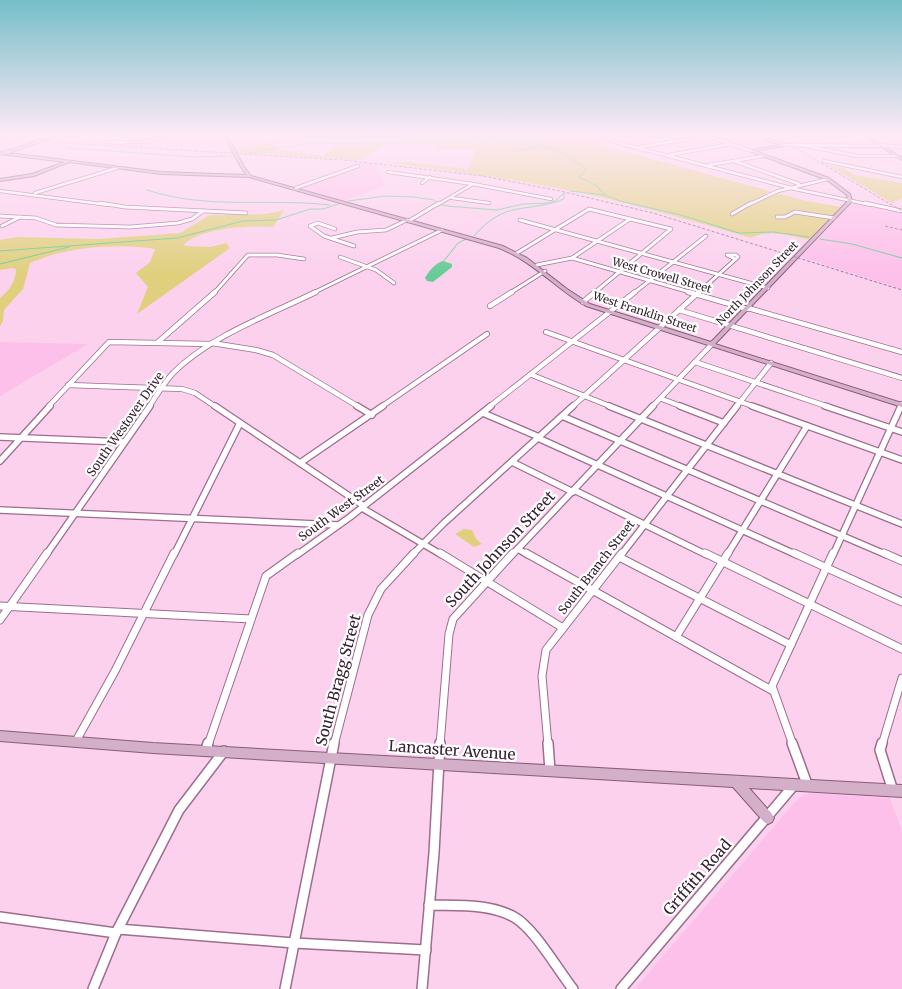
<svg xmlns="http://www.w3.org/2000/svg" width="902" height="989" viewBox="0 0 902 989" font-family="Merriweather,serif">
<rect width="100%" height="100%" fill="#fcd1ee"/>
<g fill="#fdc0ea">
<path d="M361,162L380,164L377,165L385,185L344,201L297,187Z"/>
<path d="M852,202L902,212V289L801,257Z"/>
<path d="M0,342L88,344L0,396Z"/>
<path d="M810,793L890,798L902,831V989H635L794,803L803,795Z"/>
</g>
<g fill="#e0d07e">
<path d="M416,135H597L609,141L597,144L802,200L841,207L810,240C791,236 769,228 751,238C703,224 656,210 608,199C535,182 461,172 387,163L409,162L468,169L476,149H434L439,145H410L412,143L405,142L399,146L392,145C398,139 408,139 416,135Z"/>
<path d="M285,139L276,143L274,147L279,150L322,156L338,145L322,143L390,141L361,160L237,153L236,148Z"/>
<path d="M829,166L842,168L855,175L902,183V198L892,203Z"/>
<path d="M284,210L273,227C249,225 202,228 184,244L185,246L211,247L226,243L230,248L137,314L148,287L136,273L150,262L155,249C118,243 65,247 30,263L23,289L4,310L3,321L0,326V298C9,290 16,282 16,269L12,268L0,270V240L18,237L98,239L180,233L210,215L266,214Z"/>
<path d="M464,529L472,530L476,539L482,544L474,547L455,534Z"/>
</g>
<path fill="#68cc97" d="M443,261L452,264V267L433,282L427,281L425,278C429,271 435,263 443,261Z"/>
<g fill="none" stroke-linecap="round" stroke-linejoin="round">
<g stroke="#68cc97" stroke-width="1">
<path d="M512,135L564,154L581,165L586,170L579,177L597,186L605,195L620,201L681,215L739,233L773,232L809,237"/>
<path d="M68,148L196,157L232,156"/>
<path d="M249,153L309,143L388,144L484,138L504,140L521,150L540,146"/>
<path d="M147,190C207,210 269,198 330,205"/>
<path d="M570,191L605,195"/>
<path d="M348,201L386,196L414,197L434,200L438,204L447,206L497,210L523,204L548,203L555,201L564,193"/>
<path d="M474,236C506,199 525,214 564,199V193"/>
<path d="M820,239L852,244L902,258"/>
<path d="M0,251L177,238L243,221L276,220L310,209H323L339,204"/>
<path d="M443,262L458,243L466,239"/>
<path d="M0,264L69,247"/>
</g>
<g stroke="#9d6d8e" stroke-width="4">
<g id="minor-far5">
<path d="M601,135L615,142L795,189L871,205"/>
<path d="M705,135L751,151"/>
<path d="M731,135H737"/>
<path d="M123,143L105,142H141L181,135"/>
<path d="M796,144L857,156H897"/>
<path d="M784,145L880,146"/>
<path d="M879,145L902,147"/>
<path d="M640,147L707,136"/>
<path d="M669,155L731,144"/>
<path d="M734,161L799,184"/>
<path d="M824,161L902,177"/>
<path d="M709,165L763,156"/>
<path d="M388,172L473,184L551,199"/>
<path d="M422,183L430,177"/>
<path d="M296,188L358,166"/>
<path d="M0,191L109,205"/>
<path d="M35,193L117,168"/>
<path d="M452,198L489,203"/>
<path d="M437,205L473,184"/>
<path d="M748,205L778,191L828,179"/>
</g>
</g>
<g stroke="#9d6d8e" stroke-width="4.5">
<g id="minor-far4">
<path d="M100,203L125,207L246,213"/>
<path d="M865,203L902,211"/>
<path d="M732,214L751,203"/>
<path d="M0,216L36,218L56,225L130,227L178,223L192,219L203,211"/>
<path d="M777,217H785L795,212L834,218"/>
<path d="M520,220L768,288"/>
<path d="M409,221L439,203"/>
<path d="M2,226L20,217"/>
<path d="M335,229L318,223L310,226L324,236L354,246"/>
<path d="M332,238L357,232L386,230L407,220"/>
<path d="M517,253L589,209L671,229L594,293"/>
<path d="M340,257L376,270L394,283"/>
<path d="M572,258L693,293"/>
<path d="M537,265L572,258L630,219"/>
<path d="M214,293L248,255H277L304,259"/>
<path d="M313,293L442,230"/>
<path d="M510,293L545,271"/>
<path d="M634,293L706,236"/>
<path d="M698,293L738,257L736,255H727L735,259"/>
</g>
</g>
<g stroke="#9d6d8e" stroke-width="6">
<g id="minor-far3">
<path d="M688,292L747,309"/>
<path d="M583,302L595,292"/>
<path d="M490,306L512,292"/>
<path d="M748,308L902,352"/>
<path d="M679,310L902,378"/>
<path d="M546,332L755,407"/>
<path d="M158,342L215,292"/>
<path d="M212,343L256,350L273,355L359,407"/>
<path d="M695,362L829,407"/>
<path d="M532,375L612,407"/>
<path d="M68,385L182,389L195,393L216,407"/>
<path d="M662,399L683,407"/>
<path d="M48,407L109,342L210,344"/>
<path d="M149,407C156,396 164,383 173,373C210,336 269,315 316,292"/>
<path d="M381,407L487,334"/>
<path d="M489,407L635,292"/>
<path d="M572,407L699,292"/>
<path d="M652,407L712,344"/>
<path d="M736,407L771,363"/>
<path d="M900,407L902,404"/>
</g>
</g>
<g stroke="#9d6d8e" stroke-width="8">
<g id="minor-far2">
<path d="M215,406L364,506"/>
<path d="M357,406L372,415"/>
<path d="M609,406L902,524"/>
<path d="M680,406L724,423"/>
<path d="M752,406L902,460"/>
<path d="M825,406L902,432"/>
<path d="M483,413L539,437"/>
<path d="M562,416L887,555"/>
<path d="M0,437L124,442"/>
<path d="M538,438L797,555"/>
<path d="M0,461L50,406"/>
<path d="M512,462L573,492"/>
<path d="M300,463L383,406"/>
<path d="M574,490L707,555"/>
<path d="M362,508L442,555"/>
<path d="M0,510L338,525"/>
<path d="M518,549L528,555"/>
<path d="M46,555L150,406"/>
<path d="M174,555L240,423"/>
<path d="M297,555L350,517L491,406"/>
<path d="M412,555L444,523L573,406"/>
<path d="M512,555L653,406"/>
<path d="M621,555L737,406"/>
<path d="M727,555L807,426"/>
<path d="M833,555L901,406"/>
</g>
</g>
<g stroke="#9d6d8e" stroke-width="9">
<g id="minor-far1">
<path d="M440,553L563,628"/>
<path d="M526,553L773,691"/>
<path d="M705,553L902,649"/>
<path d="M794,553L902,602"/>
<path d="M884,553L902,561"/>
<path d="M619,557L791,645"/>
<path d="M0,606L251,619"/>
<path d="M0,620L47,553"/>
<path d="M676,637L728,553"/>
<path d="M76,741L115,671L174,553"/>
<path d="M208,745L266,576L298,553"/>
<path d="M334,745L368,615L381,589L414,553"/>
<path d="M440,745L449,634L453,619L513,553"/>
<path d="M548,745L542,676L546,650L622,553"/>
<path d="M793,745L772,686L833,553"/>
<path d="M882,745L902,678"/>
</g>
</g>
<g stroke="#9d6d8e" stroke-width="12">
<g id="minor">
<path d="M548,743L550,771"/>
<path d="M792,743L807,784"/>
<path d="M882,743L880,750L893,791"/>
<path d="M206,750L208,743"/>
<path d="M429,905C456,906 489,903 514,917C534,928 558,970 573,989"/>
<path d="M0,917L116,933"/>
<path d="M118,929L294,943L426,950"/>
<path d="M93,989L116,933L179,810L224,751"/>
<path d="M285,989L334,743"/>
<path d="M422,989L434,853L440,743"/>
<path d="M621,989L794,785"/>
</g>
</g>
<g stroke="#895b7b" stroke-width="2">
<g id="major">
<path d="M52,135H57L47,140L44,139Z"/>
<path d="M223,135H226L229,139L244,167L251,176L503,246L527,258L567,289L590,304L711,342L848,201L847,195L827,180L749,151L780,145L754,135H759L785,144L784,146L755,151L829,178L850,194L852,201L715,344L902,403V407L586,306C555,288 534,262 499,248L249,177L161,174L69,162L34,176L0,181V179L32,174L65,162L0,154V152L161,172L247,175C236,163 233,148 223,135Z"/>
<path d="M862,135H866L902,158V160Z"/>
<path d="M33,142L36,143L12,152L9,151Z"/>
<path d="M0,731L153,743L902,785V797L749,788L772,814L774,818L772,822L768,824L764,822L733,787L153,753L0,741Z"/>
</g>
</g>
<use href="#minor-far5" stroke="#fff" stroke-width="2.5"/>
<use href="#minor-far4" stroke="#fff" stroke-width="3"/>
<use href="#minor-far3" stroke="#fff" stroke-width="4.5"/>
<use href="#minor-far2" stroke="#fff" stroke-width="5.5"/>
<use href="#minor-far1" stroke="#fff" stroke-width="7"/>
<use href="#minor" stroke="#fff" stroke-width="9"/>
<use href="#major" fill="#d3afc8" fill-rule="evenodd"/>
<g stroke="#99798f" stroke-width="1" stroke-dasharray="3 2" stroke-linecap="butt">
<path d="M774,135L902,211"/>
<path d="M0,139L343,160L483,176L560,191L653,213L902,290"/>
<path d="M885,226L902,230"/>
</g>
<g stroke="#895b7b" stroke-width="4.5" stroke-linecap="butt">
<g id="major-bridge">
<path d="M34,143L46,139"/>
<path d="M1,154L11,151"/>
</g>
</g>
<use href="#major-bridge" stroke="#d3afc8" stroke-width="3"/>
</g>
<linearGradient id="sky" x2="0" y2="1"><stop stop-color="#75bec8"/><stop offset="0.49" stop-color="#feeaf7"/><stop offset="1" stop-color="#feeaf7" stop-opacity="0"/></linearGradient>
<rect width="902" height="274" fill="url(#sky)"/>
<g text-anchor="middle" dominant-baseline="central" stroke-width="4.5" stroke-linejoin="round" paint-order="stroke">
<g font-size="11" fill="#362230" stroke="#fff">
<text transform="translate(662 275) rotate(16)">West Crowell Street</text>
<text transform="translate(757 283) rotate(-46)">North Johnson Street</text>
<text transform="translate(645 312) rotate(18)">West Franklin Street</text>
</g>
<g font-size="12" fill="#362230" stroke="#fff">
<text transform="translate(125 424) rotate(-55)">South Westover Drive</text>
<text transform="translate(341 508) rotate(-36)">South West Street</text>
<text transform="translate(596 567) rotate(-52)">South Branch Street</text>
</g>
<g font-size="15" fill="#362230" stroke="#fff">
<text transform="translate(500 549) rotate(-47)">South Johnson Street</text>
<text transform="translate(338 680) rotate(-75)">South Bragg Street</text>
<text transform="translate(452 750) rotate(4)">Lancaster Avenue</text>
<text transform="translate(697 877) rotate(-49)">Griffith Road</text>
</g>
</g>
</svg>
